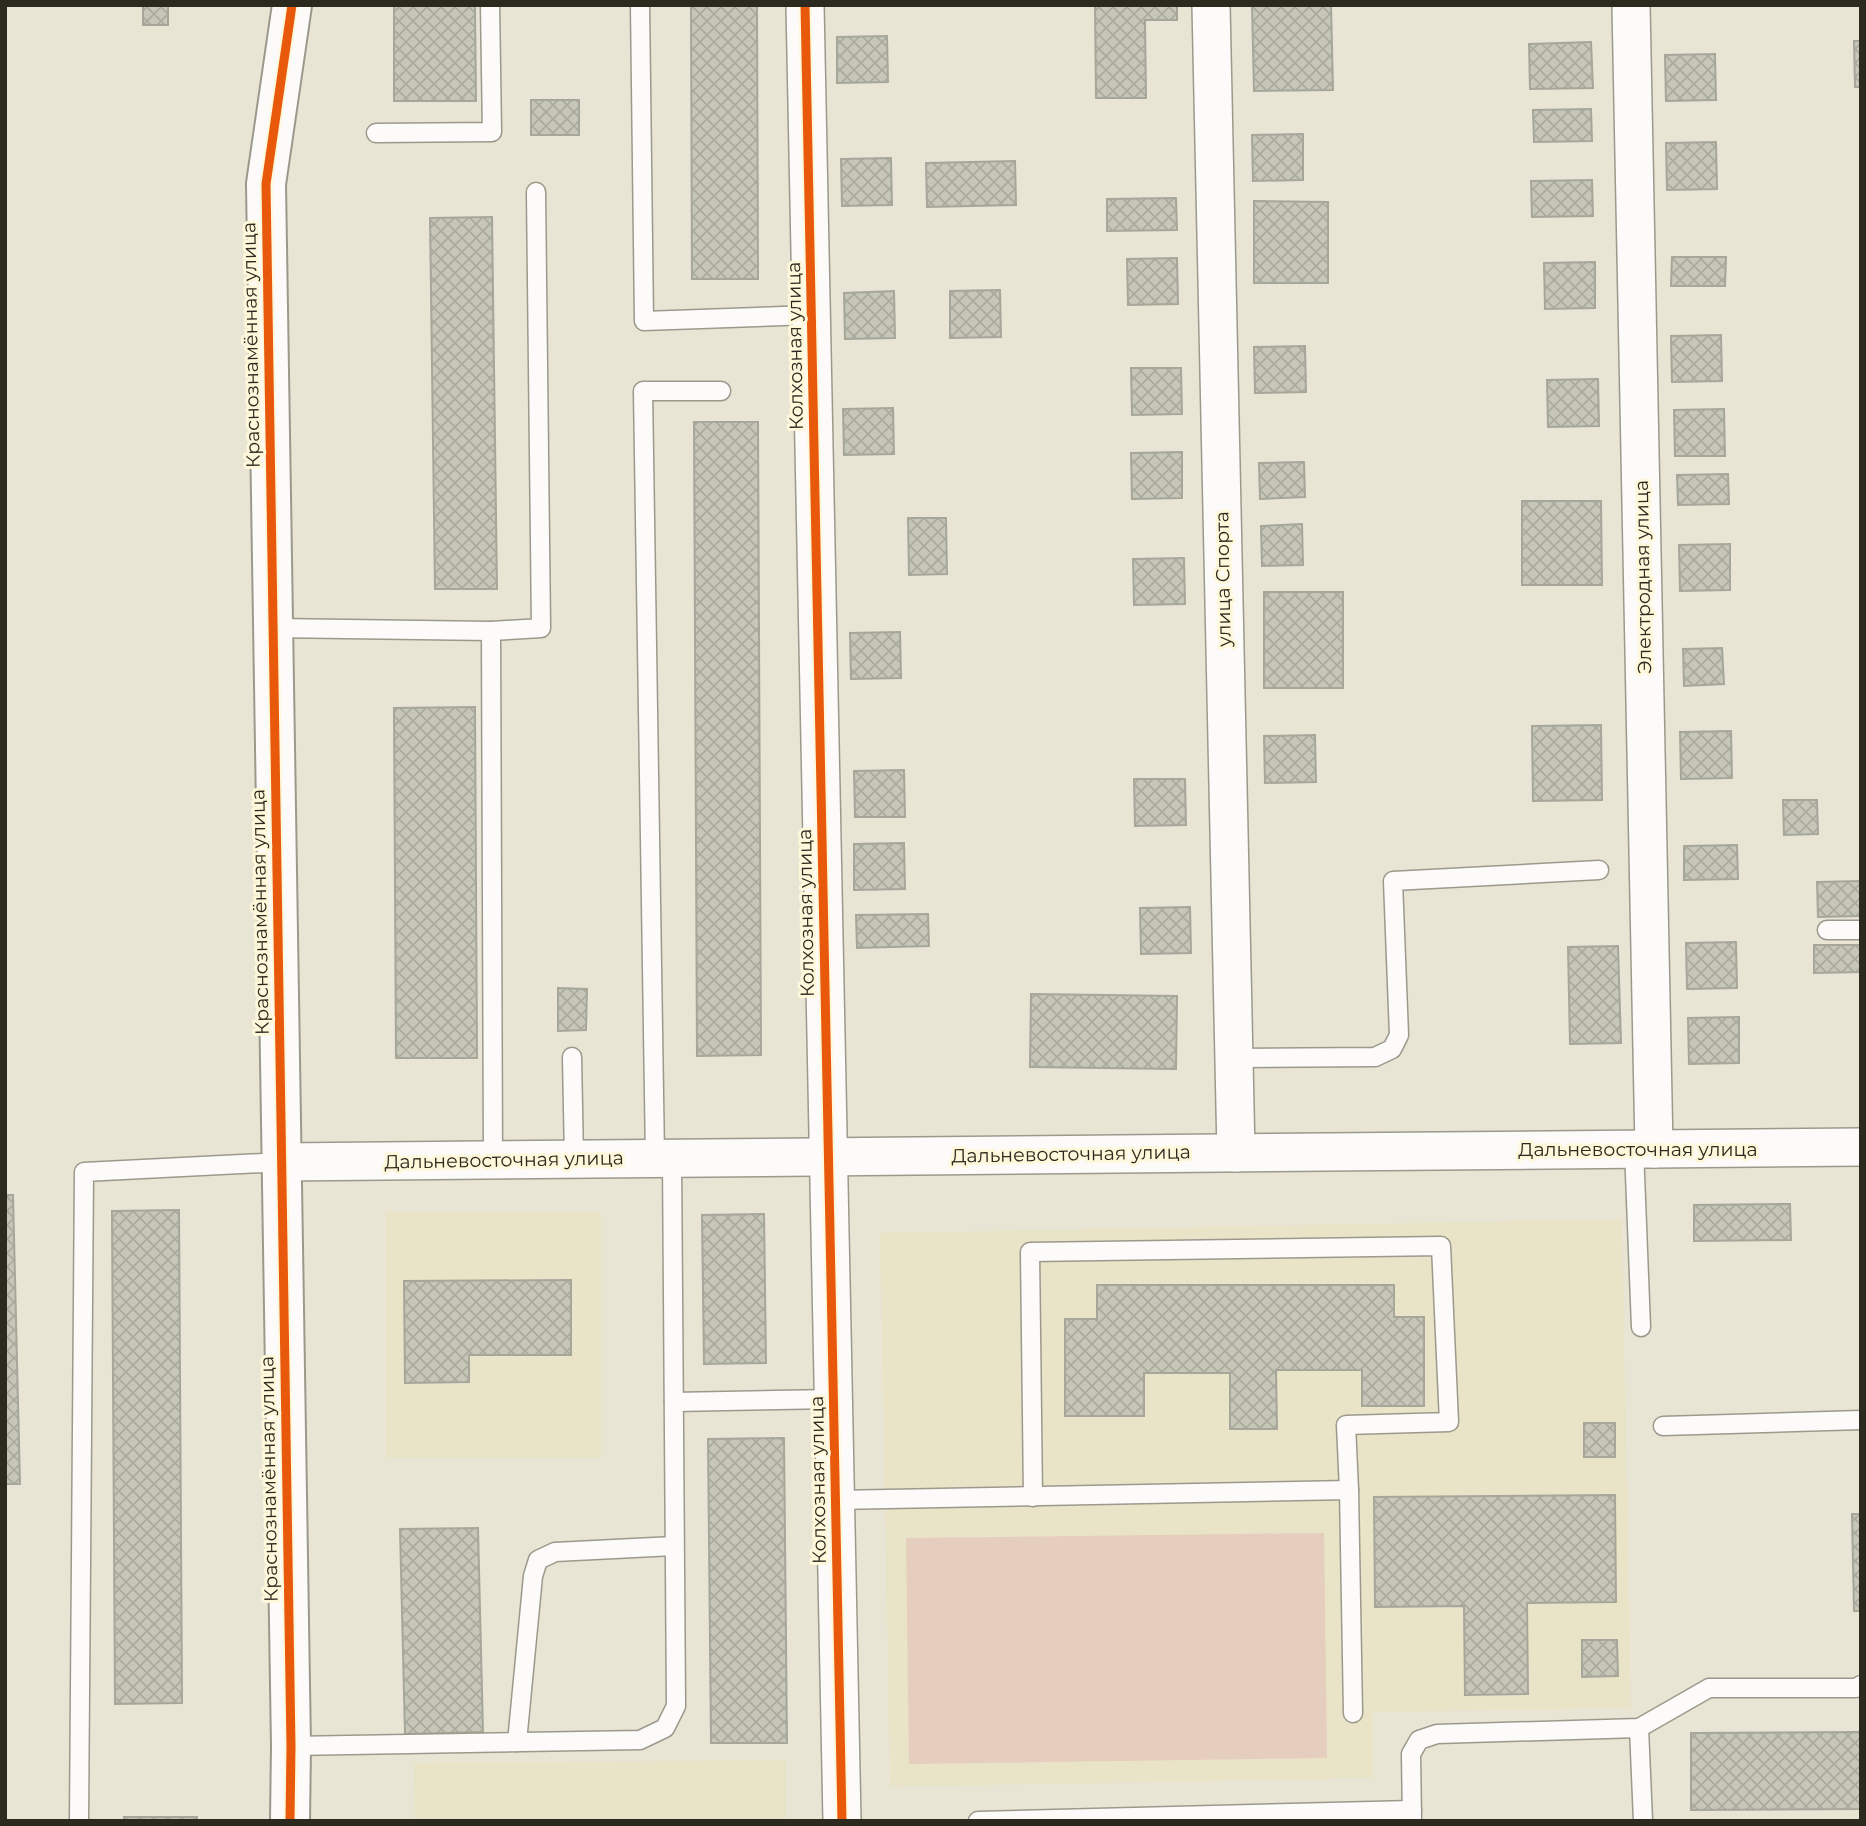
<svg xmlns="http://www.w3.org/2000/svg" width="1866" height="1826" viewBox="0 0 1866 1826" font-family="Montserrat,sans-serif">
<defs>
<pattern id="building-cross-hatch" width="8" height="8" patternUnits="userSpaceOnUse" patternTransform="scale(1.75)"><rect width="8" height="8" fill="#c6c7b7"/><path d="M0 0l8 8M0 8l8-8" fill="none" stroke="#aaab9d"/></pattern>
</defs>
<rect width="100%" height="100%" fill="#e9e5d5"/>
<g fill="#e9e3c7">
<path d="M386,1212L601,1213V1458H386Z"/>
<path d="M1622,1219L1631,1708L1373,1712V1778L890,1787L880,1233Z"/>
<path d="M786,1760V1821H415L414,1763Z"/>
</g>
<path fill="#e6cebe" d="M1324,1533L1327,1758L909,1764L906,1538Z"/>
<g fill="url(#building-cross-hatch)" stroke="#a6a69a" stroke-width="2">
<rect x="143" y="5" width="25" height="20"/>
<path d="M394,5H475L476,101H394Z"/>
<path d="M691,5H757L758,279H692Z"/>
<path d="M1095,5H1177V20H1145L1146,98H1096Z"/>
<path d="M1252,5H1331L1333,90L1254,91Z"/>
<path d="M887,36L888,82L837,83V37Z"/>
<path d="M1854,41H1861V87H1855Z"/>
<path d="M1591,42L1593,88L1530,89L1529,44Z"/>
<path d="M1715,54L1716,100L1666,101L1665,55Z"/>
<rect x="531" y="100" width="48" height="35"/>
<path d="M1591,109L1592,141L1534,142L1533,110Z"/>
<path d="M1303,134V180L1253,181L1252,135Z"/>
<path d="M1716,142L1717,189L1667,190L1666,143Z"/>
<path d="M891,158L892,205L842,206L841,159Z"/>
<path d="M1015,161L1016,205L927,207L926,163Z"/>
<path d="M1592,180L1593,216L1532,217L1531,181Z"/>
<path d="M1176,198L1177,230L1107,231V199Z"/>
<path d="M1254,201L1328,202V283H1254Z"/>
<path d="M492,217L497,589H435L430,218Z"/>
<path d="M1672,257H1726L1725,286H1671Z"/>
<path d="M1177,258L1178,304L1128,305L1127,259Z"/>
<path d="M1595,262V308L1545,309L1544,263Z"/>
<path d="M1000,290L1001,337L950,338V291Z"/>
<path d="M894,291L895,338L845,339L844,293Z"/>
<path d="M1721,335L1722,381L1672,382L1671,336Z"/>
<path d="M1305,346L1306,392L1255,393L1254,347Z"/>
<path d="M1131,368H1181L1182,414L1132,415Z"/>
<path d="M1598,379L1599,426L1548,427L1547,380Z"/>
<path d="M893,408L894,454L844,455L843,409Z"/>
<path d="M1724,409L1725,456H1675L1674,410Z"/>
<path d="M694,422H758L761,1055L697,1056Z"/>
<path d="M1182,452V498L1132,499L1131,453Z"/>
<path d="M1304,462L1305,497L1260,499L1259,463Z"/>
<path d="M1728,474L1729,504L1678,505L1677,475Z"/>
<path d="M1522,501H1601L1602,585H1522Z"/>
<path d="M908,518H946L947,574L909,575Z"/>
<path d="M1302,524L1303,565L1262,566L1261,526Z"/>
<path d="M1730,544V590L1680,591L1679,545Z"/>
<path d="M1184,558L1185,604L1134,605L1133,559Z"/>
<rect x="1264" y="592" width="79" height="96"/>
<path d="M900,632L901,678L851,679L850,633Z"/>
<path d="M1722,648L1724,684L1684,686L1683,649Z"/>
<path d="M475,707L477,1058H396L394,708Z"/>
<path d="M1601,725L1602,800L1533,801L1532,726Z"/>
<path d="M1731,731L1732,778L1681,779L1680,732Z"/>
<path d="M1315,735L1316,782L1265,783L1264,736Z"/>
<path d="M904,770L905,817H855L854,771Z"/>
<path d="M1134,779H1185L1186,825L1135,826Z"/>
<path d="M1783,800H1817L1818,834L1784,835Z"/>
<path d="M904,843L905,889L854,890V844Z"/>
<path d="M1737,845L1738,879L1684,880V846Z"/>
<path d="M1861,881V916L1818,917L1817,882Z"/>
<path d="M1190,907L1191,953L1141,954L1140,908Z"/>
<path d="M928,914L929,946L857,948L856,915Z"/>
<path d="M1736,942L1737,988L1687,989L1686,943Z"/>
<path d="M1814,945H1861V972L1814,973Z"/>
<path d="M1618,946L1621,1043L1570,1044L1568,947Z"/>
<path d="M558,988L587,989L586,1030L558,1031Z"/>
<path d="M1031,994L1177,996L1176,1069L1030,1067Z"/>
<path d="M1739,1017V1063L1689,1064L1688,1018Z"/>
<path d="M5,1195H13L20,1484H5Z"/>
<path d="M1790,1204L1791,1240L1694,1241V1205Z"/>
<path d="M179,1210L182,1703L115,1704L112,1211Z"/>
<path d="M764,1214L766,1363L704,1364L702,1215Z"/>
<path d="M571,1280V1355H469V1382L405,1383L404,1281Z"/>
<path d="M1097,1285H1394V1317H1424V1406H1362V1370H1276L1277,1429H1230V1373H1144V1416H1065V1319H1097Z"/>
<rect x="1584" y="1423" width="31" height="34"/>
<path d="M784,1438L787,1743H711L708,1439Z"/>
<path d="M1615,1495L1616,1602L1527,1603L1528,1694L1465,1695L1464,1606L1375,1607L1374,1497Z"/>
<path d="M1852,1514H1861V1611H1854Z"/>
<path d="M478,1528L483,1732L405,1734L400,1529Z"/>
<path d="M1582,1640H1617L1618,1676L1582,1677Z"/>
<path d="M1861,1732V1809L1691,1810V1733Z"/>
<rect x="124" y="1817" width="73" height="4"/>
</g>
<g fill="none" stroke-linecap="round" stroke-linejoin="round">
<g stroke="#9c998c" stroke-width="21">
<g id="service">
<path d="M640,5L644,321L811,315"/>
<path d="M376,133L492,132L490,5"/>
<path d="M273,628L491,631L541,628L536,192"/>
<path d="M491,631L493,1160"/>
<path d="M1827,930H1861"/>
<path d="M572,1057L574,1159"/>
<path d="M1234,1058L1375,1057L1392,1049L1399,1035L1393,881L1599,870"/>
<path d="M1634,1149L1641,1327"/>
<path d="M655,1158L643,391H721"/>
<path d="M674,1402L834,1399"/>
<path d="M1663,1426L1861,1420"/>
<path d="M1033,1497L1030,1252L1441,1246L1449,1422L1346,1425L1349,1490"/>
<path d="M836,1500L1349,1490L1353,1713"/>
<path d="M1639,1728L1643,1821"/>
<path d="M517,1742L533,1576L538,1560L555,1552L674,1546"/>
<path d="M291,1746L640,1740L665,1728L676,1706L672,1158"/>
<path d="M79,1821L84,1172L282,1162"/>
<path d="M978,1821L1412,1810"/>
<path d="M1412,1821L1411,1754L1419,1740L1437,1734L1639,1728L1709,1688H1856L1861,1685"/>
</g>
</g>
<g stroke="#9c998c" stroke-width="40">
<g id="minor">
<path d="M805,5L842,1821"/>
<path d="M1211,5L1236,1153"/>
<path d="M1631,5L1654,1149"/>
<path d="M282,1162L1861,1147"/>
</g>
</g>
<g stroke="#9c998c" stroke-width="42">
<path id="tertiary" d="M290,1821L291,1746L266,184L292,5"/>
</g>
<use href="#service" stroke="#fcfbf9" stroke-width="18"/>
<use href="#minor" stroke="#fcfbf9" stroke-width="37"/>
<use href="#tertiary" stroke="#fcfbf9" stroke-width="38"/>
<g stroke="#fef7da" stroke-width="13">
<g id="cycleway">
<path d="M805,5L842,1821"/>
<path d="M290,1821L291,1746L266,184L292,5"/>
</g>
</g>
<use href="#cycleway" stroke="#e8590c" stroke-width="9"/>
</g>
<g text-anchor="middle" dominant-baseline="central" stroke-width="6" stroke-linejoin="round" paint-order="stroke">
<g font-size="19" fill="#2c291e" stroke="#fef7da">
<text transform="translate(251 345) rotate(-91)">Краснознамённая улица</text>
<text transform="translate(795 346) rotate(-91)">Колхозная улица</text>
<text transform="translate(1643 577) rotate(-91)">Электродная улица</text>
<text transform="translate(1223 579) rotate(-91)">улица Спорта</text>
<text transform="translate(260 912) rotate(-91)">Краснознамённая улица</text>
<text transform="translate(806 913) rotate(-91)">Колхозная улица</text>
<text x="1638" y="1149">Дальневосточная улица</text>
<text transform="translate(1071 1154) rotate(-1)">Дальневосточная улица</text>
<text transform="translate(504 1160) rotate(-1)">Дальневосточная улица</text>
<text transform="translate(269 1479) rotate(-91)">Краснознамённая улица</text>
<text transform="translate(818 1480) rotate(-91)">Колхозная улица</text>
</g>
</g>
<rect width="1866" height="1826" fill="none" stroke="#2c291e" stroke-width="14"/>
</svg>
